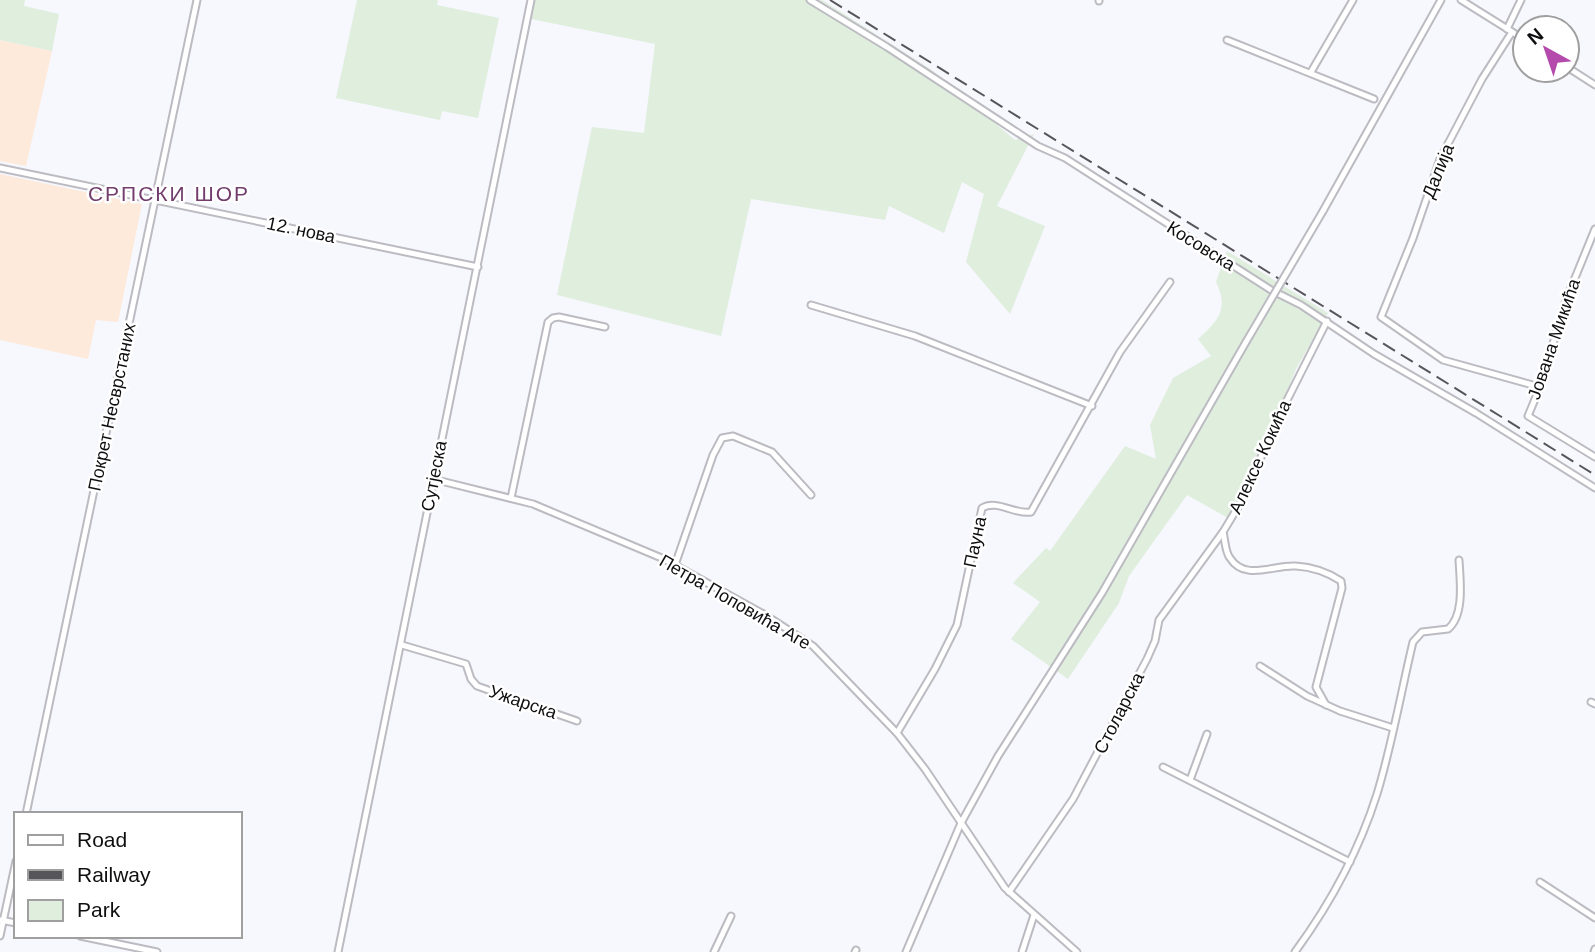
<svg xmlns="http://www.w3.org/2000/svg" width="1595" height="952" viewBox="0 0 1595 952" font-family="Arial,sans-serif">
<rect width="100%" height="100%" fill="#f7f7fe"/>
<g fill="#fdeada">
<path d="M0,40L52,51L26,166L0,161Z"/>
<path d="M0,174L142,204L118,322L96,320L88,359L0,340Z"/>
</g>
<g fill="#dfeedd">
<path d="M0,0H25L24,6L59,14L52,51L0,40Z"/>
<path d="M357,0H438L437,5L499,18L478,118L442,111L440,120L336,98Z"/>
<path d="M535,0H822L932,70L1015,140L1034,134L997,206L1045,226L1010,314L966,262L984,194L962,182L944,233L889,206L885,220L751,199L721,336L557,295L592,127L644,133L655,44L531,19Z"/>
<path d="M1227,251L1328,313L1296,369L1260,458L1228,518L1187,495L1129,576L1119,603L1068,679L1011,639L1040,602L1013,583L1046,548L1050,551L1125,446L1156,459L1150,425L1173,378L1211,356L1198,339C1219,320 1229,309 1216,282Z"/>
</g>
<g fill="none" stroke-linecap="round" stroke-linejoin="round">
<g stroke="#bcbbc2" stroke-width="9">
<g id="minor">
<path d="M810,0L887,47L1038,146L1065,158L1271,290L1301,305L1374,354L1476,413L1595,488"/>
<path d="M1461,0L1525,40"/>
<path d="M1099,1V0"/>
<path d="M1507,29L1521,0"/>
<path d="M1512,32L1482,79L1440,159L1413,238L1381,317L1443,360L1540,387"/>
<path d="M1227,40L1374,99"/>
<path d="M1567,67L1595,85"/>
<path d="M1311,72L1353,0"/>
<path d="M0,168L478,267"/>
<path d="M1323,211L1441,0"/>
<path d="M1595,229L1566,300L1540,387L1528,416L1595,457"/>
<path d="M811,305L915,336L1092,406"/>
<path d="M433,479L533,504L664,559L767,616L813,646L897,733L925,769L1005,888L1077,952"/>
<path d="M511,498L548,322L553,318L559,317L605,327"/>
<path d="M1223,532C1225,539 1225,552 1230,558C1245,582 1275,564 1296,566C1314,567 1327,572 1341,581L1342,588L1316,687L1326,705"/>
<path d="M675,565L713,455L722,438L733,436L772,452L811,495"/>
<path d="M402,645L466,664L471,679L477,686L577,721"/>
<path d="M1260,666L1307,696L1340,711L1393,728"/>
<path d="M1591,702L1595,704"/>
<path d="M897,733L935,669L957,625L982,508C997,499 1015,515 1031,512L1120,352L1170,282"/>
<path d="M1163,767L1350,862"/>
<path d="M1190,780L1207,734"/>
<path d="M26,814L197,0"/>
<path d="M1540,882L1595,918"/>
<path d="M1009,892L1073,799L1147,659L1155,641L1159,620L1223,532L1244,497L1276,422L1327,321"/>
<path d="M0,920L16,923"/>
<path d="M0,936L16,861"/>
<path d="M80,936L157,952"/>
<path d="M338,952L531,0"/>
<path d="M714,952L731,916"/>
<path d="M855,952L856,950"/>
<path d="M906,952L961,823L998,756L1102,593L1246,342"/>
<path d="M1022,952L1034,915"/>
<path d="M1295,952C1330,904 1359,851 1377,794C1392,745 1401,692 1413,642L1422,632L1448,629C1465,615 1460,580 1459,560"/>
<path d="M1594,952L1595,949"/>
</g>
</g>
<use href="#minor" stroke="#fff" stroke-width="5"/>
<path stroke="#56565a" stroke-width="2" stroke-dasharray="14 7" stroke-linecap="butt" d="M830,0L1595,475"/>
<g stroke="#bcbbc2" stroke-width="9" stroke-linecap="butt">
<path id="minor-bridge" d="M1246,342L1323,211"/>
</g>
<use href="#minor-bridge" stroke="#fff" stroke-width="5"/>
</g>
<g text-anchor="middle" dominant-baseline="central" stroke-width="5" stroke-linejoin="round" paint-order="stroke">
<g font-size="18" fill="#0f0f11" stroke="#fff">
<text transform="translate(1438 171) rotate(-68)">Далија</text>
<text transform="translate(301 230) rotate(12)">12. нова</text>
<text transform="translate(1201 246) rotate(32)">Косовска</text>
<text transform="translate(1554 339) rotate(-71)">Јована Микића</text>
<text transform="translate(112 407) rotate(-78)">Покрет Несврстаних</text>
<text transform="translate(1260 457) rotate(-65)">Алексе Кокића</text>
<text transform="translate(434 476) rotate(-79)">Сутјеска</text>
<text transform="translate(975 542) rotate(-78)">Пауна</text>
<text transform="translate(735 602) rotate(30)">Петра Поповића Аге</text>
<text transform="translate(523 702) rotate(19)">Ужарска</text>
<text transform="translate(1119 713) rotate(-63)">Столарска</text>
</g>
<g font-size="21" letter-spacing="2" fill="#723d6d" stroke="#fff">
<text x="169" y="193">СРПСКИ ШОР</text>
</g>
</g>
<rect x="14" y="812" width="228" height="126" fill="#ffffff" stroke="#9f9fa0" stroke-width="2"/>
<rect x="28" y="835" width="35" height="10" fill="#ffffff" stroke="#9f9fa0" stroke-width="2"/>
<text x="77" y="847" font-size="21" fill="#0f0f11">Road</text>
<rect x="28" y="870" width="35" height="10" fill="#56565a" stroke="#9f9fa0" stroke-width="2"/>
<text x="77" y="882" font-size="21" fill="#0f0f11">Railway</text>
<rect x="28" y="900" width="35" height="21" fill="#dfeedd" stroke="#9f9fa0" stroke-width="2"/>
<text x="77" y="917" font-size="21" fill="#0f0f11">Park</text>
<g transform="translate(1546 49) rotate(320)"><circle r="33" fill="#ffffff" stroke="#9f9fa0" stroke-width="2"/>
<path d="M0-5L12 26L0 18L-12 26Z" fill="#b44aac"/>
<text y="-10" font-size="19" font-weight="bold" text-anchor="middle" fill="#0f0f11">N</text>
</g>
</svg>
